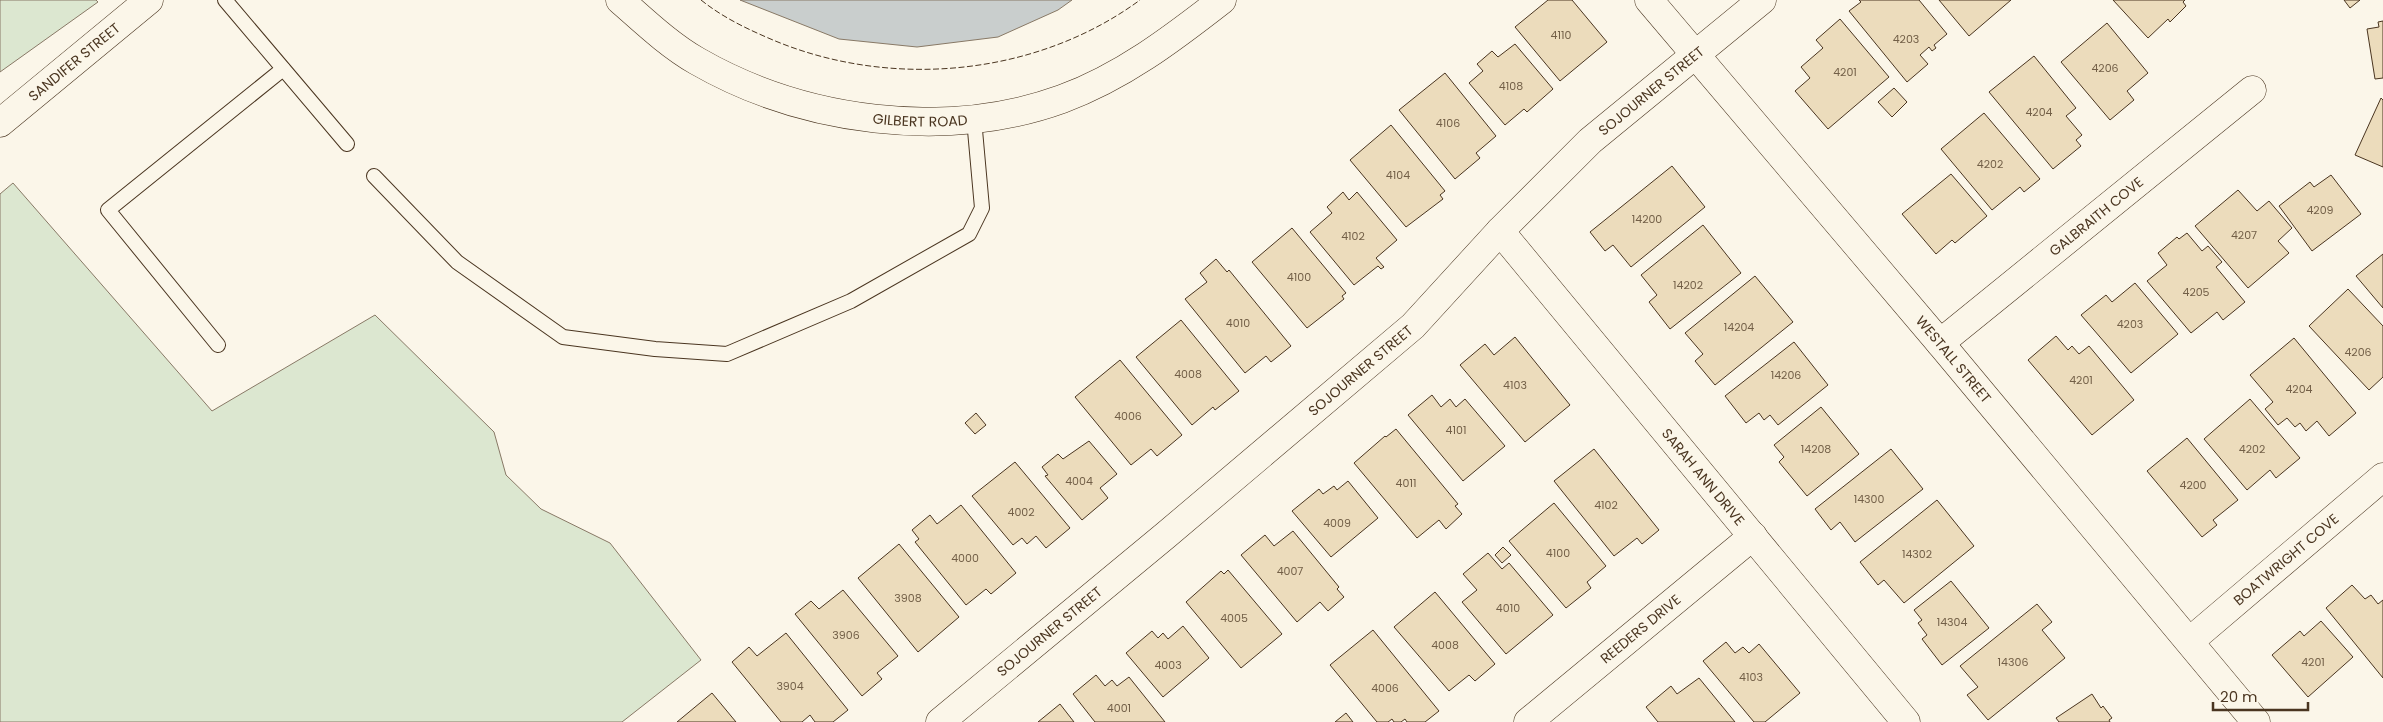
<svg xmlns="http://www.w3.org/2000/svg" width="2383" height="722" viewBox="0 0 2383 722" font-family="Poppins,sans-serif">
<rect width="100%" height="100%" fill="#fbf6e9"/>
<g fill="#dce7d0" stroke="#887966">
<path d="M0,0H96L98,2L0,72Z"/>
<path d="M13,183L212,411L375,315L494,432L506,475L541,509L610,543L701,660L622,722H0V194Z"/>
</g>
<path fill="#c9cecd" stroke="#887966" d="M740,0H1072L1058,10L998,37L917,47L839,39Z"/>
<g fill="#ecdcbc" stroke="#4a3520">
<path d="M1548,0H1572L1607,42L1560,81L1515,27Z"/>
<path d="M1859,0H1919L1947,34L1934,45L1936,48L1932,51L1929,47L1920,55L1928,64L1907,82L1849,11L1861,2Z"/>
<path d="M1939,0H2011L1969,36Z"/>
<path d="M2113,0H2185L2183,2L2186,6L2170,22L2168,19L2148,38Z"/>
<path d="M2344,0H2360L2350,8Z"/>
<path d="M1840,19L1889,77L1828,129L1795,91L1810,78L1801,67L1823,48L1816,40Z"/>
<path d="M2383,21V78L2375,79L2367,29L2379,27L2378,22Z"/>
<path d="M2107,23L2148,73L2127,91L2134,100L2110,120L2061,62Z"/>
<path d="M1515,44L1553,89L1527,112L1524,109L1505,125L1469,83L1483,71L1477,64L1492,51L1498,57Z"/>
<path d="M2034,56L2076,108L2066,116L2082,135L2076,140L2081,146L2053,169L1989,92Z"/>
<path d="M1445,73L1496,136L1476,153L1480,158L1455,179L1399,110Z"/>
<path d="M1894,88L1907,102L1892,117L1878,102Z"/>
<path d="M2381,98L2383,100V167L2355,155Z"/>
<path d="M1984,113L2040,179L2024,192L2020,187L1992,210L1941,149Z"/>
<path d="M1391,125L1445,191L1440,195L1443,199L1406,227L1350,160Z"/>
<path d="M1672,166L1705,207L1631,267L1613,245L1605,251L1590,232Z"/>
<path d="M1951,174L1987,216L1955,243L1952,240L1936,254L1902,214Z"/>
<path d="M2331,175L2361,214L2312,251L2279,206L2310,182L2314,187Z"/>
<path d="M2238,190L2257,211L2269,201L2292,228L2278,241L2289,253L2248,288L2195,226Z"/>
<path d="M1343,192L1349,200L1357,192L1397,240L1376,258L1384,267L1381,269L1378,266L1354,285L1310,232L1332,213L1327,207Z"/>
<path d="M1703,225L1741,273L1670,329L1649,302L1657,295L1641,275Z"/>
<path d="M1292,228L1346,293L1342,296L1344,299L1307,328L1252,262Z"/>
<path d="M2187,233L2202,251L2208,246L2222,262L2216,267L2245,302L2223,320L2217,312L2191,333L2147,281L2167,265L2158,253L2177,237L2179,239Z"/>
<path d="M2383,254V308L2356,276Z"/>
<path d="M1216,259L1227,272L1229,270L1291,346L1271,362L1266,356L1245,373L1185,299L1207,282L1200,273Z"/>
<path d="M1755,276L1793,322L1715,385L1695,361L1703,354L1685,333Z"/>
<path d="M2135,283L2178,334L2131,373L2081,315L2106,295L2112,302Z"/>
<path d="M2348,289L2383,326V377L2369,390L2309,326Z"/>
<path d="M1181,320L1239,391L1215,410L1213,407L1192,425L1136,357Z"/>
<path d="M2056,336L2068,350L2072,346L2079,354L2089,346L2134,400L2092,435L2028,360Z"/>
<path d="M1515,337L1570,405L1525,442L1460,365L1485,344L1494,355Z"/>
<path d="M2294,338L2356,413L2329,436L2317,421L2306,431L2300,423L2295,427L2287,418L2278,425L2265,409L2273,402L2250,375Z"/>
<path d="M1794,342L1828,385L1778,425L1770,415L1764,420L1759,413L1746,423L1725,396Z"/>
<path d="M1120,360L1182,435L1157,456L1151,449L1131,465L1075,397Z"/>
<path d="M1432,395L1441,407L1450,399L1456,407L1465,399L1505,446L1463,481L1408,415Z"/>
<path d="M2250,399L2300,458L2276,478L2270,470L2247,490L2204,439Z"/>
<path d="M1821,407L1859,454L1807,496L1779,462L1784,457L1774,445Z"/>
<path d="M976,413L986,425L975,434L965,423Z"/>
<path d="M1396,429L1458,504L1455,506L1462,514L1446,529L1439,520L1417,538L1354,463L1385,436L1386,437Z"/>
<path d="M2187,438L2238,500L2213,520L2217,525L2202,537L2147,471Z"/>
<path d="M1089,441L1117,474L1100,488L1108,498L1082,520L1045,476L1048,475L1042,467L1058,454L1063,459Z"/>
<path d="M1594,449L1659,530L1642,544L1637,538L1614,556L1554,481Z"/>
<path d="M1891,449L1923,489L1855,542L1840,522L1831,530L1815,509Z"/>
<path d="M1015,462L1070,528L1046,548L1036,536L1027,544L1022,538L1013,545L972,496Z"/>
<path d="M1348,481L1378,518L1331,557L1292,511L1319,489L1323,494L1334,486L1337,490Z"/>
<path d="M1937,500L1974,546L1904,603L1884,580L1878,585L1860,562Z"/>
<path d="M1554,503L1606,566L1587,582L1591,588L1566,608L1509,541Z"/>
<path d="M961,505L1016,573L991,594L986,589L966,605L915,542L919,539L912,530L930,515L937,524Z"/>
<path d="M1293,531L1339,587L1337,589L1344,597L1328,611L1320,602L1297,622L1241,555L1265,535L1274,546Z"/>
<path d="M899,544L959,617L918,652L858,578Z"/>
<path d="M1503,547L1511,555L1502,563L1495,555Z"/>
<path d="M1488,553L1502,569L1509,563L1553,615L1506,654L1462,602L1477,590L1463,574Z"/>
<path d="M1228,570L1282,634L1241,668L1186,602L1221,571L1224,574Z"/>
<path d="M1951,581L1989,628L1942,665L1922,639L1927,635L1918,623L1922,620L1914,610Z"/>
<path d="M2352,585L2365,599L2371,595L2378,604L2383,600V678L2326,608Z"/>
<path d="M843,590L898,656L877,673L882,679L862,696L795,614L811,601L819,609Z"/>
<path d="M1435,592L1495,664L1475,681L1469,675L1449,691L1394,627Z"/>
<path d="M2037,604L2052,622L2042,630L2065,658L1988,720L1967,695L1978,687L1960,666Z"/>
<path d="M2321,621L2353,657L2308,697L2272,655L2300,631L2304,636Z"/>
<path d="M1183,626L1209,658L1163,697L1126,653L1152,631L1158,638L1163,633L1168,639Z"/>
<path d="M1373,630L1439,711L1425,722H1407L1405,719L1401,722H1394L1392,719L1388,722H1377L1330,665Z"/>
<path d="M786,633L848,710L833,722H815L810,715L802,722H781L732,662L749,647L757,656Z"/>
<path d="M1726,642L1735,653L1743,647L1749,653L1759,644L1800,693L1765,722H1754L1703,661Z"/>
<path d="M1096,675L1105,686L1112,680L1117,686L1129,677L1165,722H1095L1073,694Z"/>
<path d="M1699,678L1735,722H1658L1646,707L1671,686L1677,694Z"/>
<path d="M712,693L736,722H677Z"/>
<path d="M2092,694L2101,708L2103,706L2112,718L2109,720L2110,722H2059L2056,718Z"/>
<path d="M1060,704L1074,722H1038Z"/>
<path d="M1346,713L1353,722H1335Z"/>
</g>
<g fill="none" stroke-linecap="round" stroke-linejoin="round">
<g stroke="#4a3520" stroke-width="16">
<g id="lane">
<path d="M225,0L347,144"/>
<path d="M374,176L457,262L563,337L655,349L727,354L851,301L969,234L982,208L974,119"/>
<path d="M218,345L108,210L283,69"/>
</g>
</g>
<g stroke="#4a3520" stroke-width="29">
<g id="street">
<path id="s1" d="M1500,231L1906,722"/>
<path id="s2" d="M1940,343L2252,90"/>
<path id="s3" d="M2190,641L2383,477"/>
<path id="s4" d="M940,722L1166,535L1413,326L1500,231L1590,141L1762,0"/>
<path id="s5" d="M1528,722L1753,536"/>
</g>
</g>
<g stroke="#4a3520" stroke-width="29">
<g id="secondary">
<path id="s6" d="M620,0C644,21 669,45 697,61C803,122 946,141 1062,99C1122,77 1172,39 1222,0"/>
<path id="s7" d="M1649,0L1940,343L2256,722"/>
<path id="s8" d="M0,123L149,0"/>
</g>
</g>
<use href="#lane" stroke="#fbf6e9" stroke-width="14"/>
<use href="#street" stroke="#fbf6e9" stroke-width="28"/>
<use href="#secondary" stroke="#fbf6e9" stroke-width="28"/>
<path stroke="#4a3520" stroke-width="1" stroke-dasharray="6 2.5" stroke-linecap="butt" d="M701,0C721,16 743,27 766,37C885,90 1034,78 1140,0"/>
</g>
<g text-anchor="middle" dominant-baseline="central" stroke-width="4" stroke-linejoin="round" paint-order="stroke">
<g font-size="11" fill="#725f47">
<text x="1561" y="35">4110</text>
<text x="1906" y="39">4203</text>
<text x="2105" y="68">4206</text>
<text x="1845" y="72">4201</text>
<text x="1511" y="86">4108</text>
<text x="2039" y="112">4204</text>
<text x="1448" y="123">4106</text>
<text x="1990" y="164">4202</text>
<text x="1398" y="175">4104</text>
<text x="2320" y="210">4209</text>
<text x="1647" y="219">14200</text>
<text x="2244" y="235">4207</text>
<text x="1353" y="236">4102</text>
<text x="1299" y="277">4100</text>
<text x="1688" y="285">14202</text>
<text x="2196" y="292">4205</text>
<text x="1238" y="323">4010</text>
<text x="2130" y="324">4203</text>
<text x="1739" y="327">14204</text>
<text x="2358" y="352">4206</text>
<text x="1188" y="374">4008</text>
<text x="1786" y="375">14206</text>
<text x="2081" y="380">4201</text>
<text x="1515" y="385">4103</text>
<text x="2299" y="389">4204</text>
<text x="1128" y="416">4006</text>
<text x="1456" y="430">4101</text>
<text x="1816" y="449">14208</text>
<text x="2252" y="449">4202</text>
<text x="1079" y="481">4004</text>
<text x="1406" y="483">4011</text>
<text x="2193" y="485">4200</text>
<text x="1869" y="499">14300</text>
<text x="1606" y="505">4102</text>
<text x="1021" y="512">4002</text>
<text x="1337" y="523">4009</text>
<text x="1558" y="553">4100</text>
<text x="1917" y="554">14302</text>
<text x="965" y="558">4000</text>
<text x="1290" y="571">4007</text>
<text x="908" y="598">3908</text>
<text x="1508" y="608">4010</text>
<text x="1234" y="618">4005</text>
<text x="1952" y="622">14304</text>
<text x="846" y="635">3906</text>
<text x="1445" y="645">4008</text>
<text x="2013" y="662">14306</text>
<text x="2313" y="662">4201</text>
<text x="1168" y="665">4003</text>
<text x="1751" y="677">4103</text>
<text x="790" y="686">3904</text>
<text x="1385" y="688">4006</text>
<text x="1119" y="708">4001</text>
</g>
<g font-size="14" fill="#4a3520" stroke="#fbf6e9">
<text stroke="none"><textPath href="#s8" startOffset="96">SANDIFER STREET</textPath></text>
<text stroke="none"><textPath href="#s4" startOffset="952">SOJOURNER STREET</textPath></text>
<text stroke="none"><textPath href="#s6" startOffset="332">GILBERT ROAD</textPath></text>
<text stroke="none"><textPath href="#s2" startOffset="201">GALBRAITH COVE</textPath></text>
<text stroke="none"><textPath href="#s7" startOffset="471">WESTALL STREET</textPath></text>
<text stroke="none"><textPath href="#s4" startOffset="548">SOJOURNER STREET</textPath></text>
<text stroke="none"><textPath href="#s1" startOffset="319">SARAH ANN DRIVE</textPath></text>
<text stroke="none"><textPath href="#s3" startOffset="126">BOATWRIGHT COVE</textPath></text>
<text stroke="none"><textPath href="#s5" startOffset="146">REEDERS DRIVE</textPath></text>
<text stroke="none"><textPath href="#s4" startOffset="142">SOJOURNER STREET</textPath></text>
</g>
</g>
<path d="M2213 702v8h95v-8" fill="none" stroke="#4a3520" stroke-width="2.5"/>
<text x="2220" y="702" font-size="15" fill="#4a3520" stroke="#fbf6e9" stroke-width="4" paint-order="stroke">20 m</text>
</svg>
